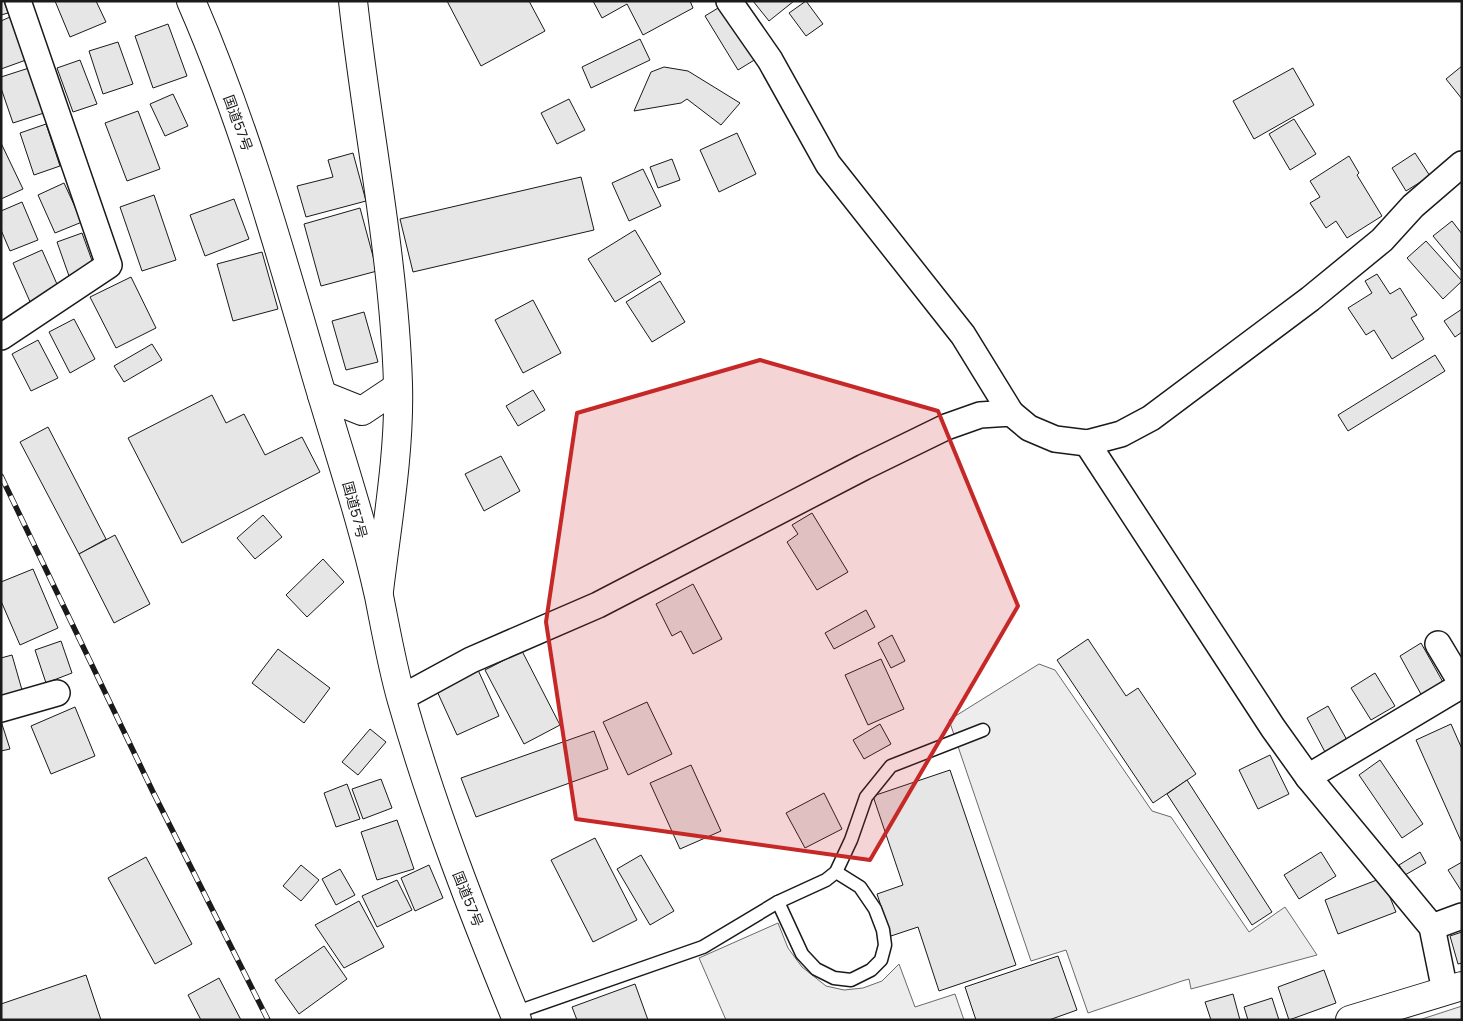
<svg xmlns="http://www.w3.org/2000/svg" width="1463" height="1021" viewBox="0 0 1463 1021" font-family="Poppins,'Noto Sans JP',sans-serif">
<rect width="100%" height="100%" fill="#fff"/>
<g fill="#ededed" stroke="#6a6a6a">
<path d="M1039,664L1055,670L1152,811L1171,817L1249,932L1285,907L1317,955L1191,989L1189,979L1182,981L1088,1013L1066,950L1031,961L949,720Z"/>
<path d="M778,923L788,948L802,967L826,986L844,990L863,988L882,981L899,964L915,1007L955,994L964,1020H726L699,958Z"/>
<path d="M1462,1006V1020H1419Z"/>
</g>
<g fill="#e6e6e6" stroke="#1a1a1a">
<path d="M1,1H4L8,13L1,15Z"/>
<path d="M55,1H96L106,22L70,37Z"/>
<path d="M447,1H529L545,31L481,66Z"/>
<path d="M593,1H690L693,8L643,35L627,4L602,18Z"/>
<path d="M753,1H794L769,21Z"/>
<path d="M806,1L823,24L806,36L789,13Z"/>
<path d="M723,5L756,59L738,70L705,16Z"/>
<path d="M10,17L26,60L1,69V21Z"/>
<path d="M168,24L187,76L153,88L135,36Z"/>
<path d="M640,39L650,60L591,88L582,67Z"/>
<path d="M118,42L133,84L103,94L89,51Z"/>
<path d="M80,60L97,104L73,112L57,68Z"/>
<path d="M1462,66V99L1446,79Z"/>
<path d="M664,67L688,71L740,103L721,125L687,99L681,103L634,111L651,72Z"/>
<path d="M29,68L44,113L13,123L1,88V77Z"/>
<path d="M1293,68L1314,105L1254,139L1233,101Z"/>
<path d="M173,94L188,126L165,136L150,104Z"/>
<path d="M569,99L585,130L557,144L541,113Z"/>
<path d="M138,111L160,169L127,181L105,123Z"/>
<path d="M1294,119L1316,154L1290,170L1269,134Z"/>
<path d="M46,124L60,166L34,175L20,133Z"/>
<path d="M737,133L756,174L719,192L700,150Z"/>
<path d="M1,143L23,189L1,199Z"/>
<path d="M353,153L366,201L306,217L297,186L333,177L328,160Z"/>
<path d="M1415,153L1430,176L1406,191L1392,168Z"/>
<path d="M1349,156L1359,173L1357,175L1382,216L1347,238L1336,221L1326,228L1310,203L1320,197L1310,181Z"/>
<path d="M672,159L680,180L658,188L650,167Z"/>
<path d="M643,169L661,206L629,221L612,183Z"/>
<path d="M581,177L594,230L413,272L400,219Z"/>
<path d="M64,183L82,222L55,233L38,195Z"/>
<path d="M154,195L176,260L142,271L120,207Z"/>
<path d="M234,199L249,239L205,256L190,215Z"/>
<path d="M22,202L38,240L10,251L1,230V211Z"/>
<path d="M360,208L377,271L321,286L304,224Z"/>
<path d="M1452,221L1462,234V271L1433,236Z"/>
<path d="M635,230L661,274L615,302L588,259Z"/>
<path d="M82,233L94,266L69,276L57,242Z"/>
<path d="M1426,241L1462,281L1443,299L1407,258Z"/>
<path d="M42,250L60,291L31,304L13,263Z"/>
<path d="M262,252L278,309L233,321L217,264Z"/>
<path d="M1377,274L1390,294L1400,288L1417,315L1411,318L1424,339L1392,359L1374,330L1366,335L1348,308L1372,293L1365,281Z"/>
<path d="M131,277L156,328L116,348L90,297Z"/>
<path d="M660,281L685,322L652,342L626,302Z"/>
<path d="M533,300L561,353L523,373L495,320Z"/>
<path d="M1462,309V332L1455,337L1444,321Z"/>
<path d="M364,312L378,362L346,370L332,321Z"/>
<path d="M74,319L95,359L70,373L49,332Z"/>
<path d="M38,340L58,378L31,391L12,354Z"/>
<path d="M152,344L162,360L124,382L114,366Z"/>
<path d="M1435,355L1445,371L1348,431L1338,415Z"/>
<path d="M533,390L545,410L518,426L506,406Z"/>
<path d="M212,395L226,423L244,414L265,455L302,437L320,472L182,543L128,438Z"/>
<path d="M48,427L106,539L79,554L20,442Z"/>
<path d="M501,456L520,491L484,511L465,474Z"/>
<path d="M812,513L848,572L817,590L787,542L798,534L792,525Z"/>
<path d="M263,515L282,537L255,559L237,538Z"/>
<path d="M115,535L150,604L114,623L79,554Z"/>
<path d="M323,559L344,582L307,617L286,595Z"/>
<path d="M33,569L58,628L20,645L1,601V582Z"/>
<path d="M693,584L722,639L693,654L681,631L672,636L656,604Z"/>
<path d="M866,610L875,627L834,649L825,633Z"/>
<path d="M892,635L905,661L891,668L878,643Z"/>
<path d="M1088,639L1126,696L1138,688L1196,774L1153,803L1057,660Z"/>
<path d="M61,641L72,673L46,683L35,650Z"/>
<path d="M1421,643L1444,684L1422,696L1400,656Z"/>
<path d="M278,649L330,688L304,723L252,683Z"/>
<path d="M522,651L560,725L524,744L485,670Z"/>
<path d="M12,655L22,690L1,696V658Z"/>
<path d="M881,659L904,709L868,725L845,675Z"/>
<path d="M478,670L499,716L457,735L436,689Z"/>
<path d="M1375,673L1395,706L1371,720L1351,688Z"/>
<path d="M647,702L672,754L628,775L603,722Z"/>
<path d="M1328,706L1347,740L1325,752L1307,718Z"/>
<path d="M75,707L95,756L51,774L31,726Z"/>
<path d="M1,721L10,749L1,751Z"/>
<path d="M880,724L891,744L864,759L853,740Z"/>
<path d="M1451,724L1462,749L1461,841L1416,740Z"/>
<path d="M370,729L386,742L358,775L342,762Z"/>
<path d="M594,731L608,769L476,817L461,778Z"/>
<path d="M1270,755L1289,794L1258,809L1239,770Z"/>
<path d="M1380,760L1423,824L1402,838L1359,775Z"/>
<path d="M691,765L721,831L680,849L650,783Z"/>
<path d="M950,770L1016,965L939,991L918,927L891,936L877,894L903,885L873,796Z"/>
<path d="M381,779L392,808L363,819L352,789Z"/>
<path d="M1187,780L1272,912L1252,925L1167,794Z"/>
<path d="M347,784L360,819L336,827L324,793Z"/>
<path d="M824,793L842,829L805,848L786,813Z"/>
<path d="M397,820L414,869L377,880L361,832Z"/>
<path d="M595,838L637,920L593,942L551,860Z"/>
<path d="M1321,852L1336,876L1299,899L1284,875Z"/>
<path d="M1420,852L1426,863L1405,875L1399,865Z"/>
<path d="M641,855L674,911L650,925L617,869Z"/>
<path d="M146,857L192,944L155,964L108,878Z"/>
<path d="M1462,862V892L1448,870Z"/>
<path d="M301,865L319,880L301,901L283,886Z"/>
<path d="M429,865L443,898L415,911L401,878Z"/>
<path d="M340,869L355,895L336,905L322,879Z"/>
<path d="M1382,878L1396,912L1338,934L1325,900Z"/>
<path d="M397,880L412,910L377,927L362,896Z"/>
<path d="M359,901L384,947L344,968L315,925Z"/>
<path d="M1462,932V963L1458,964L1450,936Z"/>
<path d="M324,946L347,979L299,1014L275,980Z"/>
<path d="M1058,956L1077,1010L1049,1020H976L965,987Z"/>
<path d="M1324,970L1336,1003L1289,1020L1278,987Z"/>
<path d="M86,975L101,1020H1V1004Z"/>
<path d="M219,978L241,1020H201L188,995Z"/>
<path d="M635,984L648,1020H577L572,1007Z"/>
<path d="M1233,994L1240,1020H1211L1205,1002Z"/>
<path d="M1272,998L1279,1020H1248L1244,1007Z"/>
</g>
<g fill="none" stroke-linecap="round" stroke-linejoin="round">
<g stroke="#1a1a1a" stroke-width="15">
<g id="lane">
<path d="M778,902L802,954L816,969L834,978L851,980L871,970L881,960L885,945L883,930L875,909L860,887L836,872"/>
<path d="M514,1013L703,947L778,902L826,880L836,872L851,840L866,797L891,766L983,730"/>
</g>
</g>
<g stroke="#1a1a1a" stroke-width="28">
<g id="street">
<path d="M729,1L770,60L828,164L963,335L1011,413"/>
<path d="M1,337L109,265L18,1"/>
<path d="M1087,443L1273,728L1308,777L1432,927L1445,991"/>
<path d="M1438,644L1462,684"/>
<path d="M401,698L471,660L598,605L864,467L946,427L980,415L1011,413L1029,428L1055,439L1087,443L1121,434L1151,418L1310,299L1382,240L1413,206L1462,164"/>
<path d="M1,709L57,693"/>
<path d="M1308,777L1462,685"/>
<path d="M1432,927L1462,916"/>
</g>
</g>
<g stroke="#1a1a1a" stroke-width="30">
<g id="secondary">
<path d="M353,1C367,129 394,256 398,384C400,451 387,524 379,591"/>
<path d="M322,395L362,411L398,387"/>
<path d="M1350,1020L1462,986"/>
</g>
</g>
<g stroke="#1a1a1a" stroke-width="30">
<path id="highway" d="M191,1C243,120 278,244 314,368C336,444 362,519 379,596C386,631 392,666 402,701C433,810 474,915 517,1020"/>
</g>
<use href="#lane" stroke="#fff" stroke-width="12"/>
<use href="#street" stroke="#fff" stroke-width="25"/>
<use href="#secondary" stroke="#fff" stroke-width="28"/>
<use href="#highway" stroke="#fff" stroke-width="28"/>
<g stroke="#1a1a1a" stroke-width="5.5">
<path id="rail" d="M1,476L153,792L268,1020"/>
</g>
<use href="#rail" stroke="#fff" stroke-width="4" stroke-dasharray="11" stroke-linecap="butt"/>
</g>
<path fill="#c62828" fill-opacity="0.2" stroke="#c62828" stroke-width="4" stroke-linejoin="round" d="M760,360L938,411L1018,606L870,860L576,819L546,622L577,413Z"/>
<g text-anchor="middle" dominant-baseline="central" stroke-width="4" stroke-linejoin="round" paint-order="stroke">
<g font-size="14" fill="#1a1a1a" stroke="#fff">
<text transform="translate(238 123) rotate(70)">国道57号</text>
<text transform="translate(355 510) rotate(75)">国道57号</text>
<text transform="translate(468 899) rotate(68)">国道57号</text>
</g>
</g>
<rect width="1463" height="1021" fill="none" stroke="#1a1a1a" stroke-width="5"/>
</svg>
